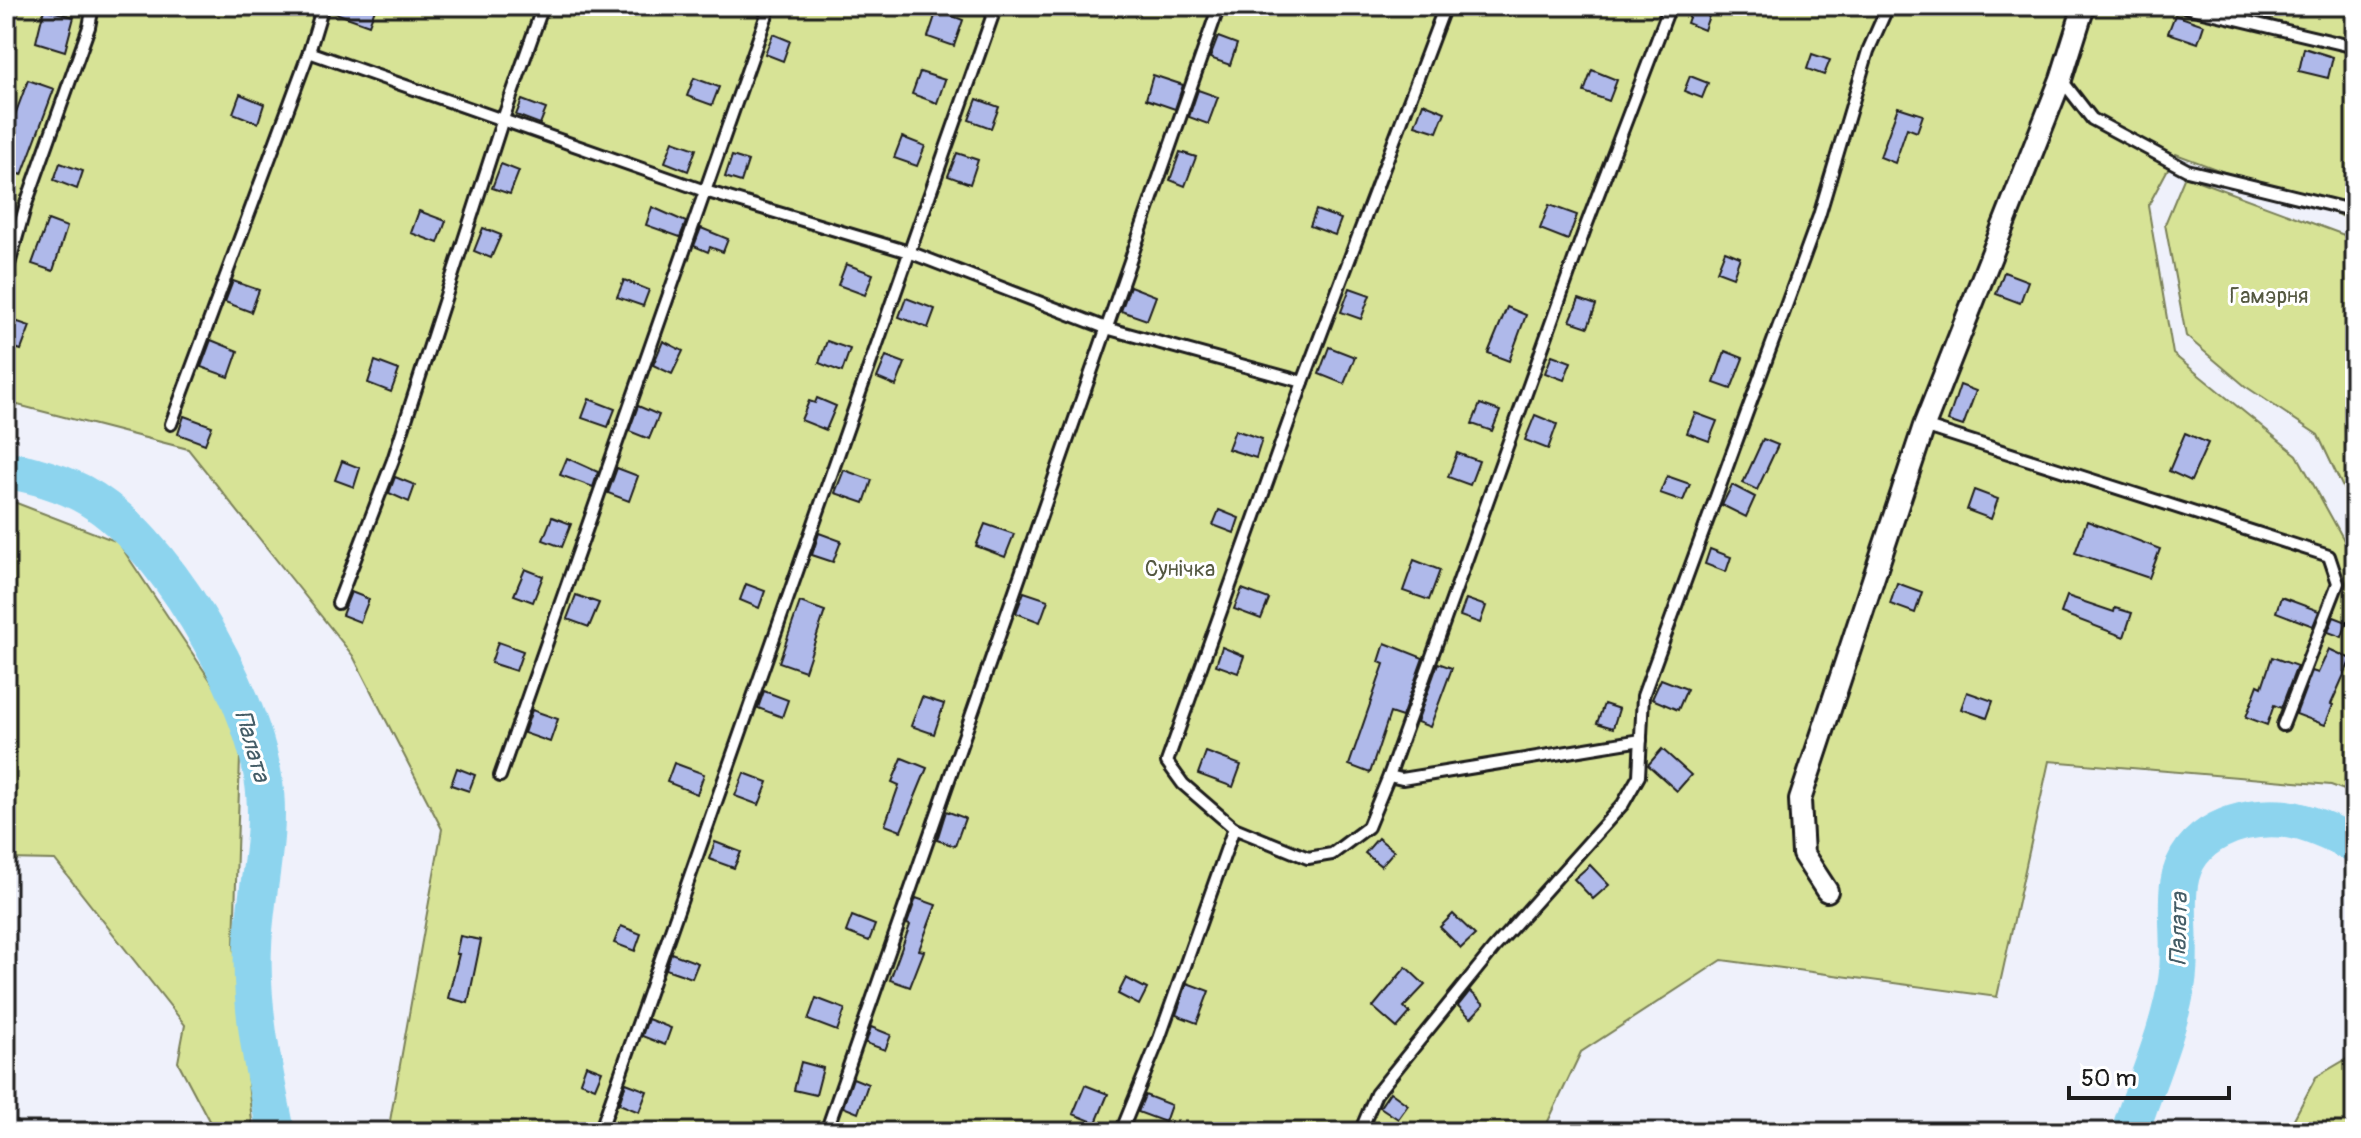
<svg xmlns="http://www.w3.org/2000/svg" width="2361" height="1138" viewBox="0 0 2361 1138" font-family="Pangolin,sans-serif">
<rect width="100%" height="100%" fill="#eff1fb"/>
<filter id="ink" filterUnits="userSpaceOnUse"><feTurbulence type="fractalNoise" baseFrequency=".0125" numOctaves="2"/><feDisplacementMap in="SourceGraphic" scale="16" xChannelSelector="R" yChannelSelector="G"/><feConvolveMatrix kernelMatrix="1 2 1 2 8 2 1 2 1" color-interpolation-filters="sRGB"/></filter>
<g filter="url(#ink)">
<g fill="#d7e396" stroke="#7a8059" stroke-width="2">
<path d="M6,6H2355V221L2176,154L2148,206L2173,354L2297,455L2355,560V794L2331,785L2049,761L1997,997L1722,960L1581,1052L1543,1132H388L442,829L353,656L188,449L6,402Z"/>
<path d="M2185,176L2355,239V513L2318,435L2245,386L2186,336L2165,224Z"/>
<path d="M6,499L118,542L241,726L234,944L253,1132H215L178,1062L185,1025L55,860L6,859Z"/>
<path d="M2355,1054V1132H2287L2316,1077Z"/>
</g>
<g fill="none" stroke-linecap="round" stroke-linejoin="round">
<g stroke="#8dd4ee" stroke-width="38">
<path d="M6,471C16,470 26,474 36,476C51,480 67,486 81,493C163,536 249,688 263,777C273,833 255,890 253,946C250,1008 264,1072 276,1132"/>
<path d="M2130,1132C2146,1082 2169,1033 2177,981C2182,949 2175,916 2179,884C2186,833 2241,814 2287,819C2309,822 2336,835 2355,845"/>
</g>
</g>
<g fill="#afb9ea" stroke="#1c1c1c" stroke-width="2">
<path d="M331,6H376L369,25L330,11Z"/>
<path d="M1693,6L1710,13L1704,30L1687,23Z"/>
<path d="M44,9L74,17L65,51L36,42Z"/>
<path d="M937,10L963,20L954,46L928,37Z"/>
<path d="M2175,15L2204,25L2198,43L2168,33Z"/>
<path d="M773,34L790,41L783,61L765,54Z"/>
<path d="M1218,37L1237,44L1230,65L1210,58Z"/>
<path d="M2304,48L2333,57L2328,78L2299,71Z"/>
<path d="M1812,54L1830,60L1824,75L1807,69Z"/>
<path d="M1592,70L1617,80L1609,101L1584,92Z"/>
<path d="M920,72L945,80L937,103L912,94Z"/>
<path d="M1153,75L1183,85L1175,109L1146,99Z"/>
<path d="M1690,76L1708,83L1702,98L1684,91Z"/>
<path d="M694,78L719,87L712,105L687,96Z"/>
<path d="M28,80L54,89L22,175L6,169V139Z"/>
<path d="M1198,90L1218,97L1208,124L1189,117Z"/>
<path d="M240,94L264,104L258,123L233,113Z"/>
<path d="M977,99L999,107L991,128L969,120Z"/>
<path d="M522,100L546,109L540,124L516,115Z"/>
<path d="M1423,103L1445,112L1437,132L1415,125Z"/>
<path d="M1898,107L1923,115L1917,132L1907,128L1895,163L1880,157Z"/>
<path d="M902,137L925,146L917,166L894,158Z"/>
<path d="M673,141L696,149L688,171L665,162Z"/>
<path d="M1180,152L1196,157L1185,186L1170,180Z"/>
<path d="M957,153L978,160L970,184L948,176Z"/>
<path d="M732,156L748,161L741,182L725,177Z"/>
<path d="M60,163L83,171L77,189L54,180Z"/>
<path d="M501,164L519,171L510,194L492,188Z"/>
<path d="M1549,205L1577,215L1568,240L1540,229Z"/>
<path d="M652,207L686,222L680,237L646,225Z"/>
<path d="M1316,210L1341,219L1335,235L1310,226Z"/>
<path d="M419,211L446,221L438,243L411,233Z"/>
<path d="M48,220L67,227L53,271L32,264Z"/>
<path d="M483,228L501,235L491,258L474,251Z"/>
<path d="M701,228L728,239L723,252L710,247L708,252L694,246Z"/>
<path d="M1725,251L1740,257L1733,277L1717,271Z"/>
<path d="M846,264L873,274L865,295L838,285Z"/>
<path d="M2004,272L2028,281L2020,303L1996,294Z"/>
<path d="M624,280L649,290L643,306L617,297Z"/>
<path d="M233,281L259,290L251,312L225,302Z"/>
<path d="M1130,286L1156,296L1147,320L1121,311Z"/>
<path d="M1350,288L1370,295L1361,319L1341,312Z"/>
<path d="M906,298L935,309L928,328L899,317Z"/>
<path d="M1579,299L1596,305L1588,327L1570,321Z"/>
<path d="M1507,307L1526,315L1509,361L1488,353Z"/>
<path d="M6,318L30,326L21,350L6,345Z"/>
<path d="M211,340L238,351L229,377L201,367Z"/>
<path d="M663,341L683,351L672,374L653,365Z"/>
<path d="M827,341L850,349L842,372L819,363Z"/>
<path d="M1329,347L1355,357L1344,384L1319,374Z"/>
<path d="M1725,351L1743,358L1731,389L1714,383Z"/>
<path d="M1552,355L1571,362L1564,380L1545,373Z"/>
<path d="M886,356L905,363L896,386L877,378Z"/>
<path d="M375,361L399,370L391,392L368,383Z"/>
<path d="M1960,385L1976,391L1963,426L1948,421Z"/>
<path d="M817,398L836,406L826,430L801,420L809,401L815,403Z"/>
<path d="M589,399L615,409L608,427L582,418Z"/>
<path d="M1480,404L1500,411L1492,431L1472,424Z"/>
<path d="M638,406L659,415L649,439L629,431Z"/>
<path d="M1695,413L1717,421L1709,441L1687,433Z"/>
<path d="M1535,415L1557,424L1548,449L1525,440Z"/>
<path d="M184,416L212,426L205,444L178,434Z"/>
<path d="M1235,430L1262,439L1256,458L1228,449Z"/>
<path d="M2185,433L2208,443L2191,481L2169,471Z"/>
<path d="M1763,439L1778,445L1757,490L1743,483Z"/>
<path d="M1457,453L1479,461L1470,485L1448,477Z"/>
<path d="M567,458L598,472L593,487L560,475Z"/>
<path d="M342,461L360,468L354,487L335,480Z"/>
<path d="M617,468L638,476L629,501L608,493Z"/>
<path d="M844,470L872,480L864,503L835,493Z"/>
<path d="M1667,476L1690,484L1683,501L1660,493Z"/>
<path d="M395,477L415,485L409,502L389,493Z"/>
<path d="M1732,485L1755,497L1746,517L1722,505Z"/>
<path d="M1974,490L1998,499L1991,519L1967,510Z"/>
<path d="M1219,510L1239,518L1234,533L1213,525Z"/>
<path d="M552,517L571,524L562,547L543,540Z"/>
<path d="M2087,521L2160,549L2149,578L2075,553Z"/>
<path d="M985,524L1014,534L1005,557L976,546Z"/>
<path d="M819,533L841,541L833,562L812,555Z"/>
<path d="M1710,549L1731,557L1726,572L1705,564Z"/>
<path d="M1414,560L1440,570L1429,600L1403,591Z"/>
<path d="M525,569L543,576L533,602L514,595Z"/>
<path d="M1897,583L1922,592L1915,613L1890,604Z"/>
<path d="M746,584L765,591L759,608L740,600Z"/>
<path d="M1242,589L1269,599L1261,619L1234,609Z"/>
<path d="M351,592L369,599L360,622L342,615Z"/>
<path d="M1024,592L1048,600L1040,622L1016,613Z"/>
<path d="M576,595L599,603L589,627L567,619Z"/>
<path d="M2067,596L2114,612L2115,608L2132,613L2124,637L2061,613Z"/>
<path d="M2281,597L2319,611L2313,626L2276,612Z"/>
<path d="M1466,599L1486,606L1480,623L1460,616Z"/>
<path d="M800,602L825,611L805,671L779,662Z"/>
<path d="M2334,617L2347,622L2342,637L2328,632Z"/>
<path d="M498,642L523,651L516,671L491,663Z"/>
<path d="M1385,643L1423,658L1402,717L1390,713L1370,773L1349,765L1384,664L1379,662Z"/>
<path d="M1222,647L1244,656L1238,673L1216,665Z"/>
<path d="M2329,649L2351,659L2331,704L2333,705L2325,725L2296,714L2312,671L2318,673Z"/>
<path d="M2272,657L2297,666L2281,708L2274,705L2267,725L2246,717L2258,685L2262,687Z"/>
<path d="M1438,663L1452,668L1430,727L1417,722Z"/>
<path d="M1661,679L1687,689L1678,710L1652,699Z"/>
<path d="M764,691L788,700L782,717L758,708Z"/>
<path d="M1967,692L1993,701L1987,718L1961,709Z"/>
<path d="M922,697L944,704L934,734L911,726Z"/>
<path d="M1604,704L1619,709L1613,728L1597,723Z"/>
<path d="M532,710L558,719L550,742L524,733Z"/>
<path d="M1662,749L1691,775L1677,791L1648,765Z"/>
<path d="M1206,752L1241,765L1233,787L1198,774Z"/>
<path d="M902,758L927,768L901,831L885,825L899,785L892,782Z"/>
<path d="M674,763L704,774L697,794L667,782Z"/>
<path d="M457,768L475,775L469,791L451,785Z"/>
<path d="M744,773L768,782L759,805L735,796Z"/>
<path d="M946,811L965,818L955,846L937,840Z"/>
<path d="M1378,838L1394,851L1381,866L1365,853Z"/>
<path d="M715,842L741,852L734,868L709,859Z"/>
<path d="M1590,865L1609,885L1593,899L1574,879Z"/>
<path d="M916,898L936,905L919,950L924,951L910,987L890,980L910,925L907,924Z"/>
<path d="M1453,914L1475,935L1461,948L1440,927Z"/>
<path d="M852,916L875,925L869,941L846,932Z"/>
<path d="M621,926L641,934L635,951L614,943Z"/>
<path d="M460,936L481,940L468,1003L448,998L459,954H456Z"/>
<path d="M671,953L698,963L692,978L666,969Z"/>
<path d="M1406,967L1425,985L1404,1007L1410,1013L1397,1028L1373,1007Z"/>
<path d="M1126,978L1147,989L1139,1005L1118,994Z"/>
<path d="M1187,983L1209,991L1197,1023L1176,1015Z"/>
<path d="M1470,991L1484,1004L1471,1018L1458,1006Z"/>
<path d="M816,998L845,1009L837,1031L808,1020Z"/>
<path d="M648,1019L671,1028L665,1045L642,1036Z"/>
<path d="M871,1027L891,1035L885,1050L866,1043Z"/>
<path d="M801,1062L823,1068L816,1095L794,1090Z"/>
<path d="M586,1065L602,1071L595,1088L580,1082Z"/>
<path d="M853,1078L868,1084L858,1113L843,1107Z"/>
<path d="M626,1083L647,1091L639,1112L619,1104Z"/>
<path d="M1085,1085L1108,1094L1096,1123L1073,1114Z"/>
<path d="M1390,1092L1408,1105L1398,1119L1380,1107Z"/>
<path d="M1145,1095L1171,1105L1165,1122L1138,1112Z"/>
</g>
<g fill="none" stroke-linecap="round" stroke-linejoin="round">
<g stroke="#1c1c1c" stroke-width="16">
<g id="lane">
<path d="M2181,6L2355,47"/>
<path d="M309,52L705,191L909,252L1106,328L1303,382"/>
<path d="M2061,79L2092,119L2187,170L2355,211"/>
<path d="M6,275L26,204L89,27L93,6"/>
<path d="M171,424L309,52L323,6"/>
<path d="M1924,426L2329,556L2338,583L2283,725"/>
<path d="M338,603L393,460L502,122L543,6"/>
<path d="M500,776L770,6"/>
<path d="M1389,776L1402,779L1641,740"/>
<path d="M1234,828L1308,858L1332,854L1368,827L1389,776L1586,226L1670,6"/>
<path d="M600,1132L996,6"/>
<path d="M826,1132L1219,6"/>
<path d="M1121,1132L1159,1039L1234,828L1183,784L1167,762L1303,382L1445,6"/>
<path d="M1360,1132L1376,1094L1494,948L1623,804L1639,776L1643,696L1819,216L1868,51L1888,6"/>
</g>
</g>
<g stroke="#1c1c1c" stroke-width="26">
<path id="street" d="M1827,891L1803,854L1800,800L1924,426L2061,79L2084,6"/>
</g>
<use href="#lane" stroke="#fff" stroke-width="10"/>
<use href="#street" stroke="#fff" stroke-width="20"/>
</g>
</g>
<g text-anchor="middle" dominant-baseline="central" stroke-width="6" stroke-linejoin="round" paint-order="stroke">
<g font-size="22" fill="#545841" stroke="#fff">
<text x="2269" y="296">Гамэрня</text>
<text x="1180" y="569">Сунічка</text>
</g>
<g font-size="24" font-style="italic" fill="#445c66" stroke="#fff">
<text transform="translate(252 746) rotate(74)">Палата</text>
<text transform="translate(2179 929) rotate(-89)">Палата</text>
</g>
</g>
<rect width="2361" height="1138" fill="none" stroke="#fff" stroke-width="32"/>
<rect x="16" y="16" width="2329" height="1106" fill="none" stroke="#1c1c1c" stroke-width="3" filter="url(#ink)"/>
<path d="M2069 1086v12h160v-12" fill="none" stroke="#1c1c1c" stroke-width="4"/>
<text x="2081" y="1086" font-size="24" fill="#1c1c1c" stroke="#ffffff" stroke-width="6" paint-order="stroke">50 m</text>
</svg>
